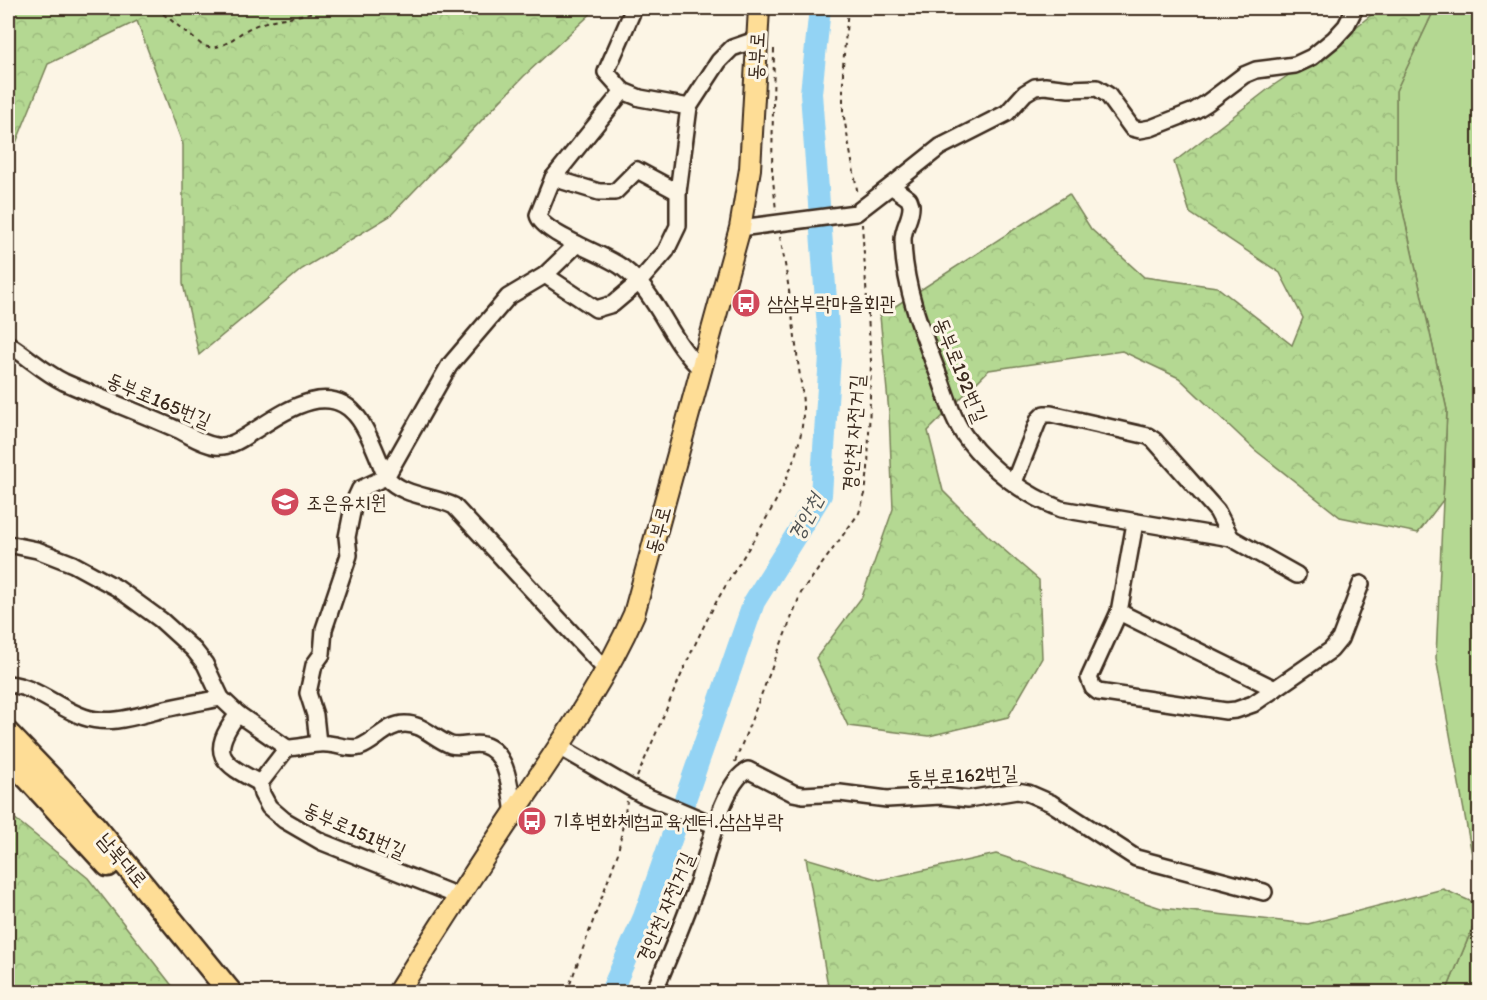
<svg xmlns="http://www.w3.org/2000/svg" width="1487" height="1000" viewBox="0 0 1487 1000" font-family="Itim,'Poor Story',sans-serif">
<defs>
<pattern id="forest-crowns" width="20" height="18" patternUnits="userSpaceOnUse" patternTransform="scale(1.5)"><rect width="20" height="18" fill="#b4d892"/><path d="M2 6a3 3 0 1 1 6 0M12 15a3 3 0 1 1 6 0" fill="none" stroke="#9cba7d"/></pattern>
</defs>
<rect width="100%" height="100%" fill="#fcf5e5"/>
<filter id="ink" filterUnits="userSpaceOnUse"><feTurbulence type="fractalNoise" baseFrequency=".0167" numOctaves="2"/><feDisplacementMap in="SourceGraphic" scale="12" xChannelSelector="R" yChannelSelector="G"/><feConvolveMatrix kernelMatrix="1 2 1 2 8 2 1 2 1" color-interpolation-filters="sRGB"/></filter>
<g filter="url(#ink)">
<g fill="#b4d892" stroke="#788158" stroke-width="1.5">
<path d="M1435,8H1479V893L1436,658L1447,410L1396,180V90Z"/>
<path d="M1479,912V992H1446Z"/>
</g>
<g fill="url(#forest-crowns)" stroke="#788158" stroke-width="1.5">
<path d="M8,8H597L524,76L390,216L302,269L199,355L183,284V145L137,21L48,64L16,143L8,142Z"/>
<path d="M1380,8H1435L1396,91V180L1447,410L1443,500L1418,533L1340,517L1255,450L1179,378L1122,351L989,370L928,431L943,491L988,536L1039,580L1042,658L1008,717L929,736L848,726L816,658L862,597L893,509L889,413L880,316L1069,194L1091,229L1144,277L1217,287L1292,345L1303,318L1280,273L1190,213L1174,162L1271,87L1332,46Z"/>
<path d="M8,813L88,878L177,992H8Z"/>
<path d="M996,854L1161,908L1308,924L1443,889L1479,905V912L1446,992H829L806,858L880,880Z"/>
</g>
<g fill="none" stroke-linecap="round" stroke-linejoin="round">
<path stroke="#93d3f4" stroke-width="22" d="M611,992L644,917L754,602L821,495L830,356L811,93L820,8"/>
<g stroke="#3b2a1e" stroke-width="20">
<g id="minor">
<path d="M623,91L606,72L634,8"/>
<path d="M553,178L599,192H615L637,170L678,192"/>
<path d="M891,186L940,147L1007,113L1025,93L1035,87L1045,86L1069,89L1097,88L1108,95L1132,128L1140,130L1151,128L1194,111L1207,103L1244,75L1256,70L1295,65L1312,57L1334,39L1346,26L1355,8"/>
<path d="M740,228L856,213L891,186L909,199L911,205C912,217 903,227 903,240C904,289 923,335 941,381C948,401 954,422 967,439C990,469 1026,496 1061,509L1231,538L1297,575"/>
<path d="M545,275L596,309L613,304L639,282L666,251L678,226V192L689,107"/>
<path d="M8,344C27,356 44,372 64,382C100,398 138,412 174,428C188,434 201,444 216,446C230,448 243,438 254,431C284,412 330,378 359,419C371,436 378,458 386,477C404,497 431,495 454,506L606,670"/>
<path d="M702,370C669,341 659,295 623,268C606,254 542,234 538,215L553,178L623,91L640,98L689,107L719,61L732,48L758,39"/>
<path d="M1014,482L1039,419L1044,414H1051L1148,436L1154,440L1217,511L1231,538"/>
<path d="M1135,523L1119,612L1089,678L1093,688L1098,692L1226,711L1236,710L1253,704L1331,650L1340,639L1361,584"/>
<path d="M8,544L37,550L73,564L117,588L161,620L194,650L205,664L221,698L238,714L287,748L260,783L262,794L269,807L284,820L322,842L458,896"/>
<path d="M1119,612L1275,689"/>
<path d="M8,684C35,686 58,708 84,717C110,726 136,716 161,710C181,705 201,702 221,698"/>
<path d="M238,714C208,754 221,763 260,783"/>
<path d="M318,743L315,715L308,693L314,665L322,654L324,629L349,555L347,537L354,502L360,489L386,477L449,366L508,297L545,275L577,244"/>
<path d="M558,746L641,794L714,825"/>
<path d="M287,748C301,748 315,742 328,744C339,745 350,750 360,747C376,741 387,724 405,724C424,724 435,740 451,745C461,748 473,742 483,745C509,752 510,791 514,813"/>
<path d="M654,992C669,957 684,921 697,885C707,858 722,782 748,770L793,793L803,795L840,793L887,799L941,796L968,799L1017,791L1028,793L1051,803L1136,858L1264,892"/>
</g>
</g>
<g stroke="#3b2a1e" stroke-width="24">
<path id="major" d="M398,992C436,932 474,872 514,813C557,749 603,685 634,614L740,228L750,169L759,8"/>
</g>
<g stroke="#3b2a1e" stroke-width="27">
<g id="highway">
<path d="M8,734L61,789L96,828L230,992"/>
<path d="M8,759L29,779L108,865"/>
</g>
</g>
<g stroke="#3b2a1e" stroke-width="2" stroke-dasharray="4.5 4.5" stroke-linecap="butt">
<path d="M156,8L202,45C222,54 235,34 252,27C276,16 302,18 325,8"/>
<path d="M848,8L843,66V112L858,195"/>
<path d="M774,49L772,168L776,211"/>
<path d="M735,762L801,593L859,513L865,494L868,469L871,361L862,224"/>
<path d="M637,777C662,721 684,664 712,610C742,552 804,477 803,409C803,391 799,372 797,354C792,315 788,276 780,237"/>
<path d="M567,992L618,853L627,801"/>
</g>
<use href="#minor" stroke="#fcf5e5" stroke-width="15"/>
<use href="#major" stroke="#fedd96" stroke-width="20"/>
<use href="#highway" stroke="#fedd96" stroke-width="22"/>
</g>
</g>
<defs>
<g id="bus-disc" transform="scale(1.5)"><circle r="9.5" fill="#d1495b" stroke="#fcf5e5"/><path d="M-5-6H5V4H4V6H2V4H-2V6H-4V4H-5ZM-3.5-4V0h7V-4ZM-3.5 1.2v1.5H-2V1.2ZM2 1.2v1.5H3.5V1.2Z" fill="#fff"/></g>
<g id="school-disc" transform="scale(1.5)"><circle r="9.5" fill="#d1495b" stroke="#fcf5e5"/><path d="M0-5L7-2L0 1L-7-2ZM-4 1L0 2.5L4 1V4Q0 6-4 4Z" fill="#fff"/></g>
</defs>
<g fill-rule="evenodd">
<use href="#bus-disc" x="746" y="303"/>
<use href="#school-disc" x="285" y="502"/>
<use href="#bus-disc" x="532" y="821"/>
</g>
<g text-anchor="middle" dominant-baseline="central" stroke-width="6" stroke-linejoin="round" paint-order="stroke">
<g font-size="20" fill="#3b2a1e" stroke="#fcf5e5">
<text transform="translate(756 56) rotate(-87)">동부로</text>
<text transform="translate(961 370) rotate(68)">동부로192번길</text>
<text transform="translate(159 400) rotate(23)">동부로165번길</text>
<text transform="translate(853 433) rotate(-86)">경안천 자전거길</text>
<text transform="translate(658 530) rotate(-75)">동부로</text>
<text transform="translate(962 775) rotate(-3)">동부로162번길</text>
<text transform="translate(355 830) rotate(24)">동부로151번길</text>
<text transform="translate(123 860) rotate(50)">남북대로</text>
<text transform="translate(665 907) rotate(-67)">경안천 자전거길</text>
</g>
<g font-size="20" fill="#3b2a1e" stroke="#fcf5e5" text-anchor="start">
<text x="767" y="303">삼삼부락마을회관</text>
<text x="306" y="502">조은유치원</text>
<text x="553" y="821">기후변화체험교육센터.삼삼부락</text>
</g>
<g font-size="21" font-style="italic" fill="#515454" stroke="#fcf5e5">
<text transform="translate(805 517) rotate(-62)">경안천</text>
</g>
</g>
<rect width="1487" height="1000" fill="none" stroke="#fcf5e5" stroke-width="30"/>
<rect x="15" y="15" width="1457" height="970" fill="none" stroke="#3b2a1e" stroke-width="2" filter="url(#ink)"/>
</svg>
